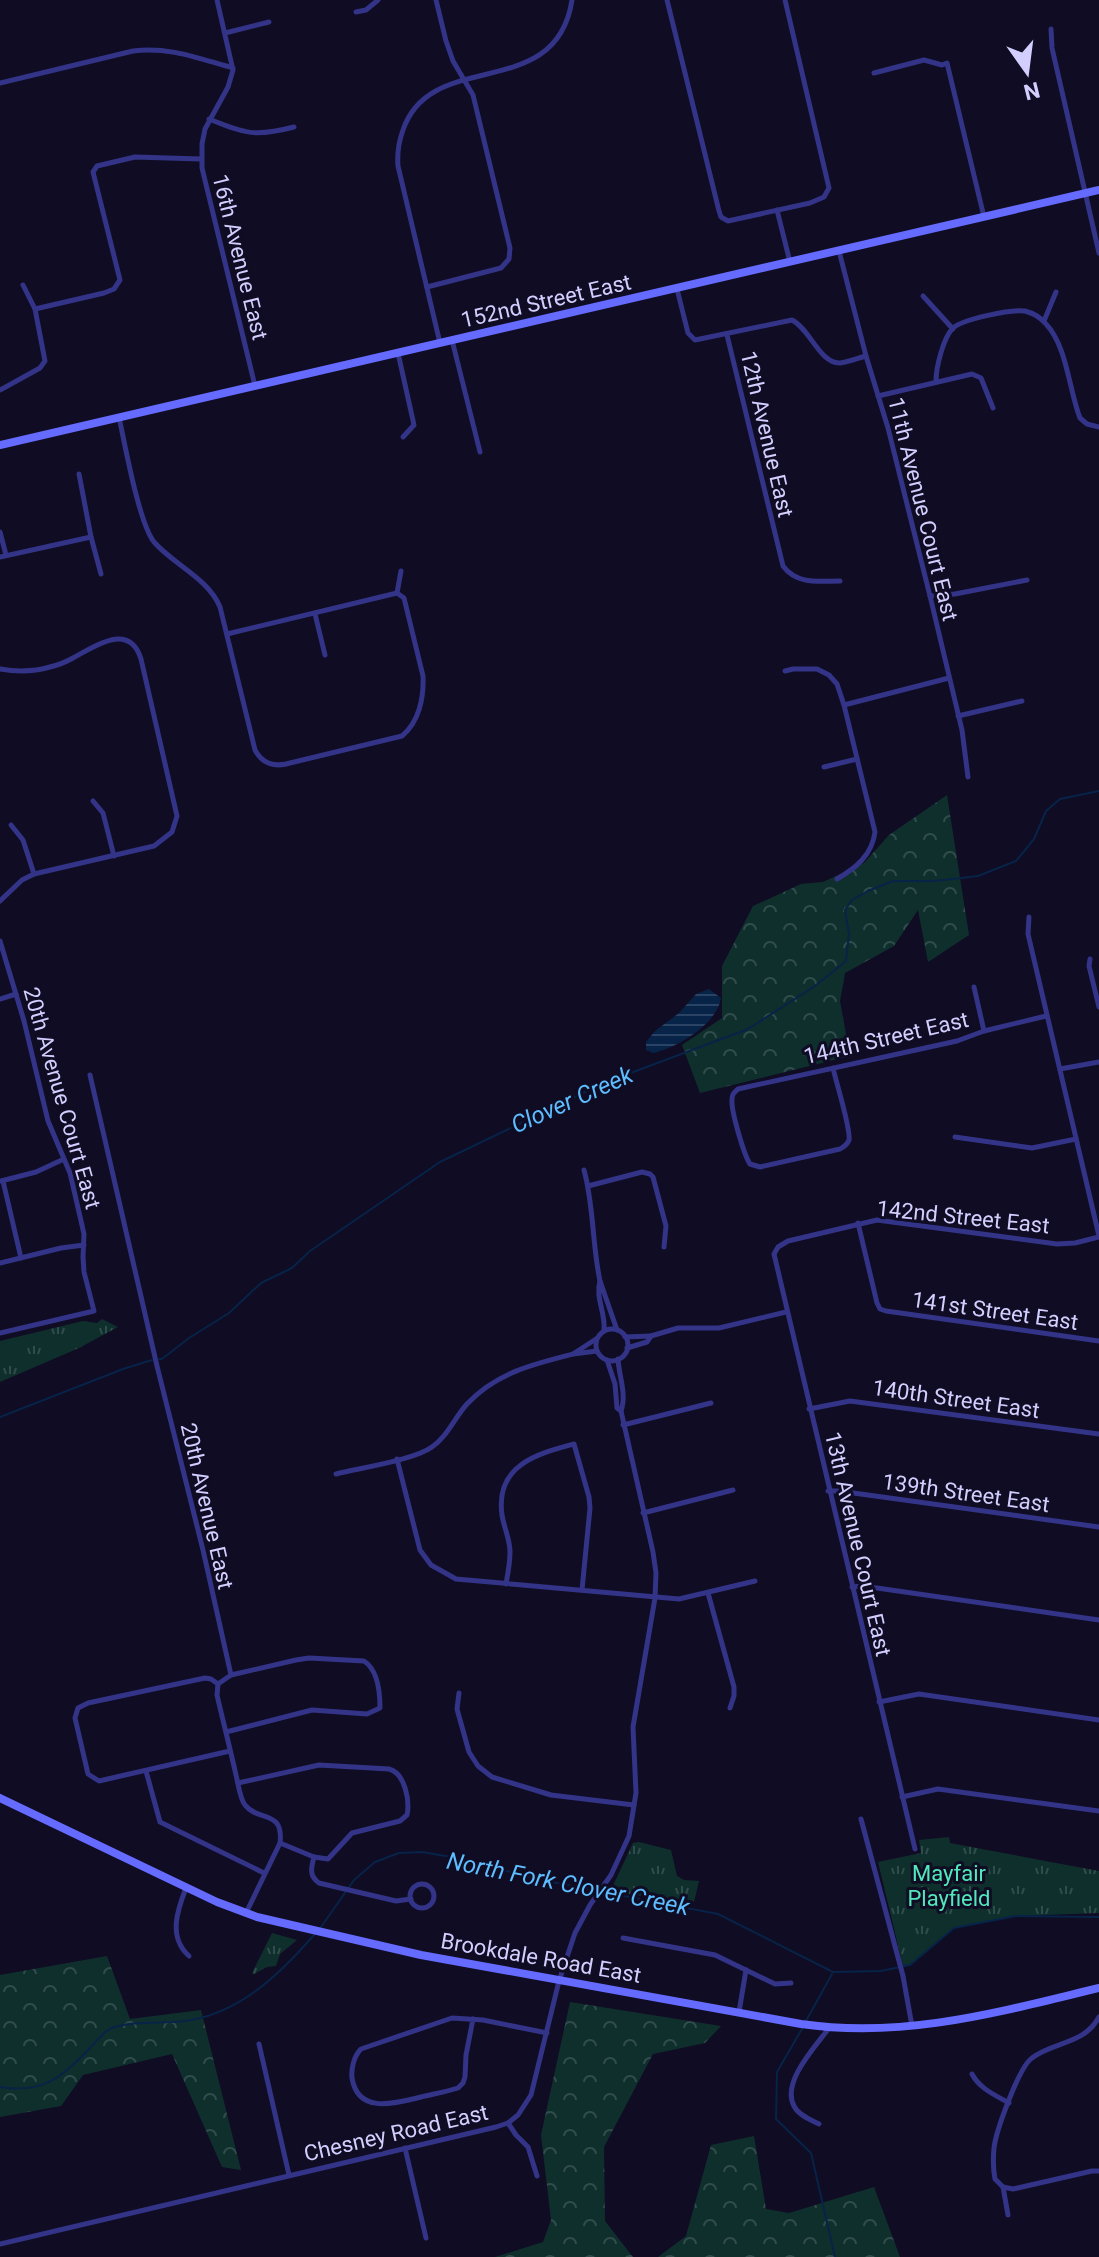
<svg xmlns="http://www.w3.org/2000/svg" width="1099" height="2257" viewBox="0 0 1099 2257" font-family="Roboto,sans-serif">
<defs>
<pattern id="grass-tufts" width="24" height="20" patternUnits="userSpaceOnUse" patternTransform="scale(2)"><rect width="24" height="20" fill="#0f2f2c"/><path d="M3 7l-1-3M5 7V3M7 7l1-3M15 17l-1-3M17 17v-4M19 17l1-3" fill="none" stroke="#314c4c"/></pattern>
<pattern id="forest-crowns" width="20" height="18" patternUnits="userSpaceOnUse" patternTransform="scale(2)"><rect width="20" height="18" fill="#0f2f2c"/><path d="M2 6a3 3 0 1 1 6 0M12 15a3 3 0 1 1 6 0" fill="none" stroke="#314c4c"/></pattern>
<pattern id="water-rules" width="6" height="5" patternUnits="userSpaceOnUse" patternTransform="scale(2)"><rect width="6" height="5" fill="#072348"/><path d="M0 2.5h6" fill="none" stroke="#2a4263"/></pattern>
</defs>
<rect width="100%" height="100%" fill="#0f0c24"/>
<g fill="url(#grass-tufts)">
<path d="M102,1319L118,1327L79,1348L0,1382V1341L83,1321L97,1323Z"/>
<path d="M949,1837L950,1843L1099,1871V1913L1016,1916L954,1928L910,1965L903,1966L878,1862L921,1853L919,1840Z"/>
<path d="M639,1842L671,1850L677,1876L684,1880L699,1881L694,1902L610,1892L633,1843Z"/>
<path d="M272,1933L297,1940L280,1954L276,1966L267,1967L254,1974L252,1973Z"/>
</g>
<g fill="url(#forest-crowns)">
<path d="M947,795L969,935L928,962L918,910L894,946L845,973L840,1001L850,1056L700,1093L682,1045L722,1018V966L753,906L801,884L823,882L864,863L889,835Z"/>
<path d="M107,1956L130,2019L201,2010L241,2170L222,2167L172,2054L83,2075L61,2106L0,2117V1975Z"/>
<path d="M570,2002L721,2026L705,2043L653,2054L604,2147L605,2221L633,2257H495L543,2242L551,2220L541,2135Z"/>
<path d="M754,2136L766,2209L789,2213L874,2187L900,2257H658L686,2236L711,2145Z"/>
</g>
<path fill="url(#water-rules)" d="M709,989L721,998C717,1024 677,1048 653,1053L646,1050V1042L655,1031L679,1013L696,994Z"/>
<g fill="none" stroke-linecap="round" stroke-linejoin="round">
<g stroke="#072348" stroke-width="2">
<path d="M159,1359H162L189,1338L229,1313L261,1283L292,1268L310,1251L440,1162L604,1083L748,1029L815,986L846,961L849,934L845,910L852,900L868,891L893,881H935L978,876L1016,861L1034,839L1046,811L1060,799L1099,791"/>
<path d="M0,1417L123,1369L152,1360"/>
<path d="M321,1927L354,1880L375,1862L399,1853L422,1852L469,1860L531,1878L718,1914L833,1972L881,1971L910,1965L954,1928L1016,1916L1099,1917"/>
<path d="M806,2021L832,1974"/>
<path d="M803,2027L777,2072L776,2119L811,2153L835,2257"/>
<path d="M0,2087C41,2094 62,2078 90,2048C97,2041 102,2032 112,2028C134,2020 162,2024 185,2021C239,2014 280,1974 314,1935"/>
</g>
<g stroke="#333487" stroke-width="5">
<path d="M217,0L233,70L228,87L205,129L202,144V168L255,386"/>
<path d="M667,0L719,211L721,217L728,221L810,203L824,197L829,188L785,0"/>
<path d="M356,12L366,10L378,0"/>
<path d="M1051,29L1052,48L1099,253"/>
<path d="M225,33L269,22"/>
<path d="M874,73L924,60L942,65L947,63L984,217"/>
<path d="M0,83L133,51C168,46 200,59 233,68"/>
<path d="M209,119C246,134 255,137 294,127"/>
<path d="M777,210L790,262"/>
<path d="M839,251L866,356L888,428L930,596L962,730L968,777"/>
<path d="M427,287L501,268L509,259L510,248L473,95L453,61L446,41L436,0"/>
<path d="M677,289L688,333L695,340L792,320C810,329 820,364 840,363C849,362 858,358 866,356"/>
<path d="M923,296L953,329"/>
<path d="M35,309L104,293L114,289L120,280L93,172L97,166L135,157L201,159"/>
<path d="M1044,321L1056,292"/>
<path d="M727,335L783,566C797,585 819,581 840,581"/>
<path d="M452,340L480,452"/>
<path d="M440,343L398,166C397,154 399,141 403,130C431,47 556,104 572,0"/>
<path d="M398,353L414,425L403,437"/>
<path d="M936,381C936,368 943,338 953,328C963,319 1012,309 1025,311C1033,313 1041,318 1046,324C1067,346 1069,390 1080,418L1087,424L1099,427"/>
<path d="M0,390L40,368L45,361L35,309L23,285"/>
<path d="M878,396L972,374L981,378L993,408"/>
<path d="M119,417C125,445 139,523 154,542C174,565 208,578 220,607L255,750C262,763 272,767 286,764L402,736C419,722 424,698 423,676L404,598L397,593"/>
<path d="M79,474L91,537L101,574"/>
<path d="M0,532L6,555"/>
<path d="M0,557L91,537"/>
<path d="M397,593L401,571"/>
<path d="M930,596L955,594L1027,580"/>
<path d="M315,614L325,655"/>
<path d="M227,634L397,593"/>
<path d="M0,669C17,672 33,672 50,667C58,665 66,662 73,658C94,647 129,621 141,659L177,816L172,832L154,846L34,874L22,880L0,901"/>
<path d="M785,671L793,669H817L829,675L837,684L844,705L875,832C872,855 856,868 837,879"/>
<path d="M844,705L949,678"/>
<path d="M958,716L1022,701"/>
<path d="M824,767L857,759"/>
<path d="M93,801L103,813L114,856"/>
<path d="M11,825L23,840L34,874"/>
<path d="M1029,917L1028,934L1099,1236"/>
<path d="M0,941L24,1021L48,1121L70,1173L84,1234L83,1257L84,1272L94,1311L0,1333"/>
<path d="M1090,959L1089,966L1099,1007"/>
<path d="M974,987L984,1031"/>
<path d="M0,999L16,994"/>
<path d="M833,1068C836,1082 851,1129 849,1140C847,1146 844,1146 840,1149L760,1167L750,1164C744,1155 731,1111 732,1100C732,1093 734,1093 738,1089L957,1041L984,1031L1046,1016"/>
<path d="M1060,1069L1099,1062"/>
<path d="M90,1075L157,1366L203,1550L231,1675"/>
<path d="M955,1137L1032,1148L1076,1139"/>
<path d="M584,1170C594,1206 592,1244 600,1281"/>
<path d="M1,1181L36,1172L64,1159"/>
<path d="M3,1181L21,1258"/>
<path d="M588,1186L642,1172L650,1174L653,1177L666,1226L664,1247"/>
<path d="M858,1223L877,1303L880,1309L886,1311L1099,1341"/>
<path d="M0,1263L61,1248L84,1245"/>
<circle cx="612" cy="1345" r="16"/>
<path d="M604,1331C606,1313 595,1298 600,1281L617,1330"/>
<path d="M651,1336L678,1328H719L786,1312"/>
<path d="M625,1337L651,1336L647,1342L627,1348"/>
<path d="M596,1339L573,1354L597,1351"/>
<path d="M607,1360L615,1384L617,1408L621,1411C627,1394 619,1377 618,1359"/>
<path d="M809,1409L850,1401L1099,1434"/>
<path d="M623,1425L711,1403"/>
<path d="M397,1459L420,1550L431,1565L456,1579L679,1599L755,1581"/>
<path d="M336,1474C360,1468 414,1460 432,1447C447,1437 455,1417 467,1404C496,1373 533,1364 573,1354"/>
<path d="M828,1491H839L1099,1527"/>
<path d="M643,1513L733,1490"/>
<path d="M506,1584C508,1573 510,1563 510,1552C510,1539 504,1528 502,1515C495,1465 537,1454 574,1444L589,1497L590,1508L582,1590"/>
<path d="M852,1587L863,1586L1099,1620"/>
<path d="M708,1593L734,1687V1696L730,1708"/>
<path d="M218,1684L211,1679L205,1678L88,1703L78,1708L75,1718L88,1774L99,1781L230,1751"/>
<path d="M459,1693L457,1709L469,1752L478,1766L492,1777L551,1795L634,1805"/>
<path d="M879,1702L919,1694L1099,1720"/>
<path d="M226,1732L312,1710L367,1714L380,1708C380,1692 378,1670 364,1661L309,1658L296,1660L231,1675L218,1684L217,1695C223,1721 230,1748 236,1775C238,1783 240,1799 245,1805C258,1822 284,1809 280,1843L246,1913"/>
<path d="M146,1771L160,1822L264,1873"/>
<path d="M238,1783L319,1765L389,1769C405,1773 410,1801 407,1815L400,1821L352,1833L328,1859L314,1857L280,1843"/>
<path d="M902,1797L938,1789L1099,1811"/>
<path d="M861,1819L903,1976L912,2026"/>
<path d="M915,1849L774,1254L778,1247L788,1241L877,1220L1057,1244L1075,1243L1099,1237"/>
<path d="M314,1857C311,1868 309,1876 319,1883L396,1901L411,1899"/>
<circle cx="422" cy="1896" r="12"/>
<path d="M186,1888C177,1911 168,1937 189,1956"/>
<path d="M623,1938L715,1955L775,1984L791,1983"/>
<path d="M739,2012L746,1970"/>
<path d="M473,2019L466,2055L465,2077L463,2083L458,2088C446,2092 433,2094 421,2097C396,2103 358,2115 352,2078C351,2068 354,2056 361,2049L452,2018L483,2020L547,2033"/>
<path d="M259,2044L289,2175"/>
<path d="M972,2074C980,2089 995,2095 1009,2103"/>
<path d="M508,2123L516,2135L528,2147L537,2176"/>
<path d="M819,2124C811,2120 798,2115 794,2106C781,2082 816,2046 829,2028"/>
<path d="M405,2148L426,2238"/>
<path d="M1003,2187L1013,2189L1092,2171H1099"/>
<path d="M1008,2215L1003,2187L995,2179C993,2169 993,2159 994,2148C996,2131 1019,2067 1032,2058C1054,2041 1084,2045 1099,2017"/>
<path d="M0,2244L496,2127L508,2123L518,2115L531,2095L559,1981L575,1933L590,1905L611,1875L629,1836L636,1793L633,1727L655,1598L656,1573L653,1552L621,1411"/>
</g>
<g stroke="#666bff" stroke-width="8">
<path d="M0,445L1099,190"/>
<path d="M0,1798L217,1902L257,1917L421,1955L801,2024C905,2039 999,2012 1099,1988"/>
</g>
</g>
<g text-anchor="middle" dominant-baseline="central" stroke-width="6" stroke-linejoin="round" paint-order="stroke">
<g font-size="22" fill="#d2cfff" stroke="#0f0c24">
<text transform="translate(240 257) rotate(76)">16th Avenue East</text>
<text transform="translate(546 301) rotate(-13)">152nd Street East</text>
<text transform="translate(767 434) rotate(77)">12th Avenue East</text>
<text transform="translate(923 509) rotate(76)">11th Avenue Court East</text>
<text transform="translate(886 1038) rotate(-13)">144th Street East</text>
<text transform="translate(62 1098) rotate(74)">20th Avenue Court East</text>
<text transform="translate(963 1217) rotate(6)">142nd Street East</text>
<text transform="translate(995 1311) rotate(8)">141st Street East</text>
<text transform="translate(956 1399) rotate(8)">140th Street East</text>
<text transform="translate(966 1493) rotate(8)">139th Street East</text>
<text transform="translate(207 1506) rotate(77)">20th Avenue East</text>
<text transform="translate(858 1544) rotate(77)">13th Avenue Court East</text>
<text transform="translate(541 1958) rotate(10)">Brookdale Road East</text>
<text transform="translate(396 2133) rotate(-13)">Chesney Road East</text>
</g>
<g font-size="22" fill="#51e9bb" stroke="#0f0c24">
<text x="949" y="1873">Mayfair<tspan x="949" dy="25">Playfield</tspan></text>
</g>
<g font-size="24" font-style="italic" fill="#5dbdff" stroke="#0f0c24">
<text transform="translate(572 1100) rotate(-24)">Clover Creek</text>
<text transform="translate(568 1884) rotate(11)">North Fork Clover Creek</text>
</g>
</g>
<g transform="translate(1027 72) rotate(166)" stroke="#0f0c24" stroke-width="6" paint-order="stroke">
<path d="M0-6L14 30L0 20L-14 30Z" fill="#d2cfff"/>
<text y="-12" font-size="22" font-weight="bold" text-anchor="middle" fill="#d2cfff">N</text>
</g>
</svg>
